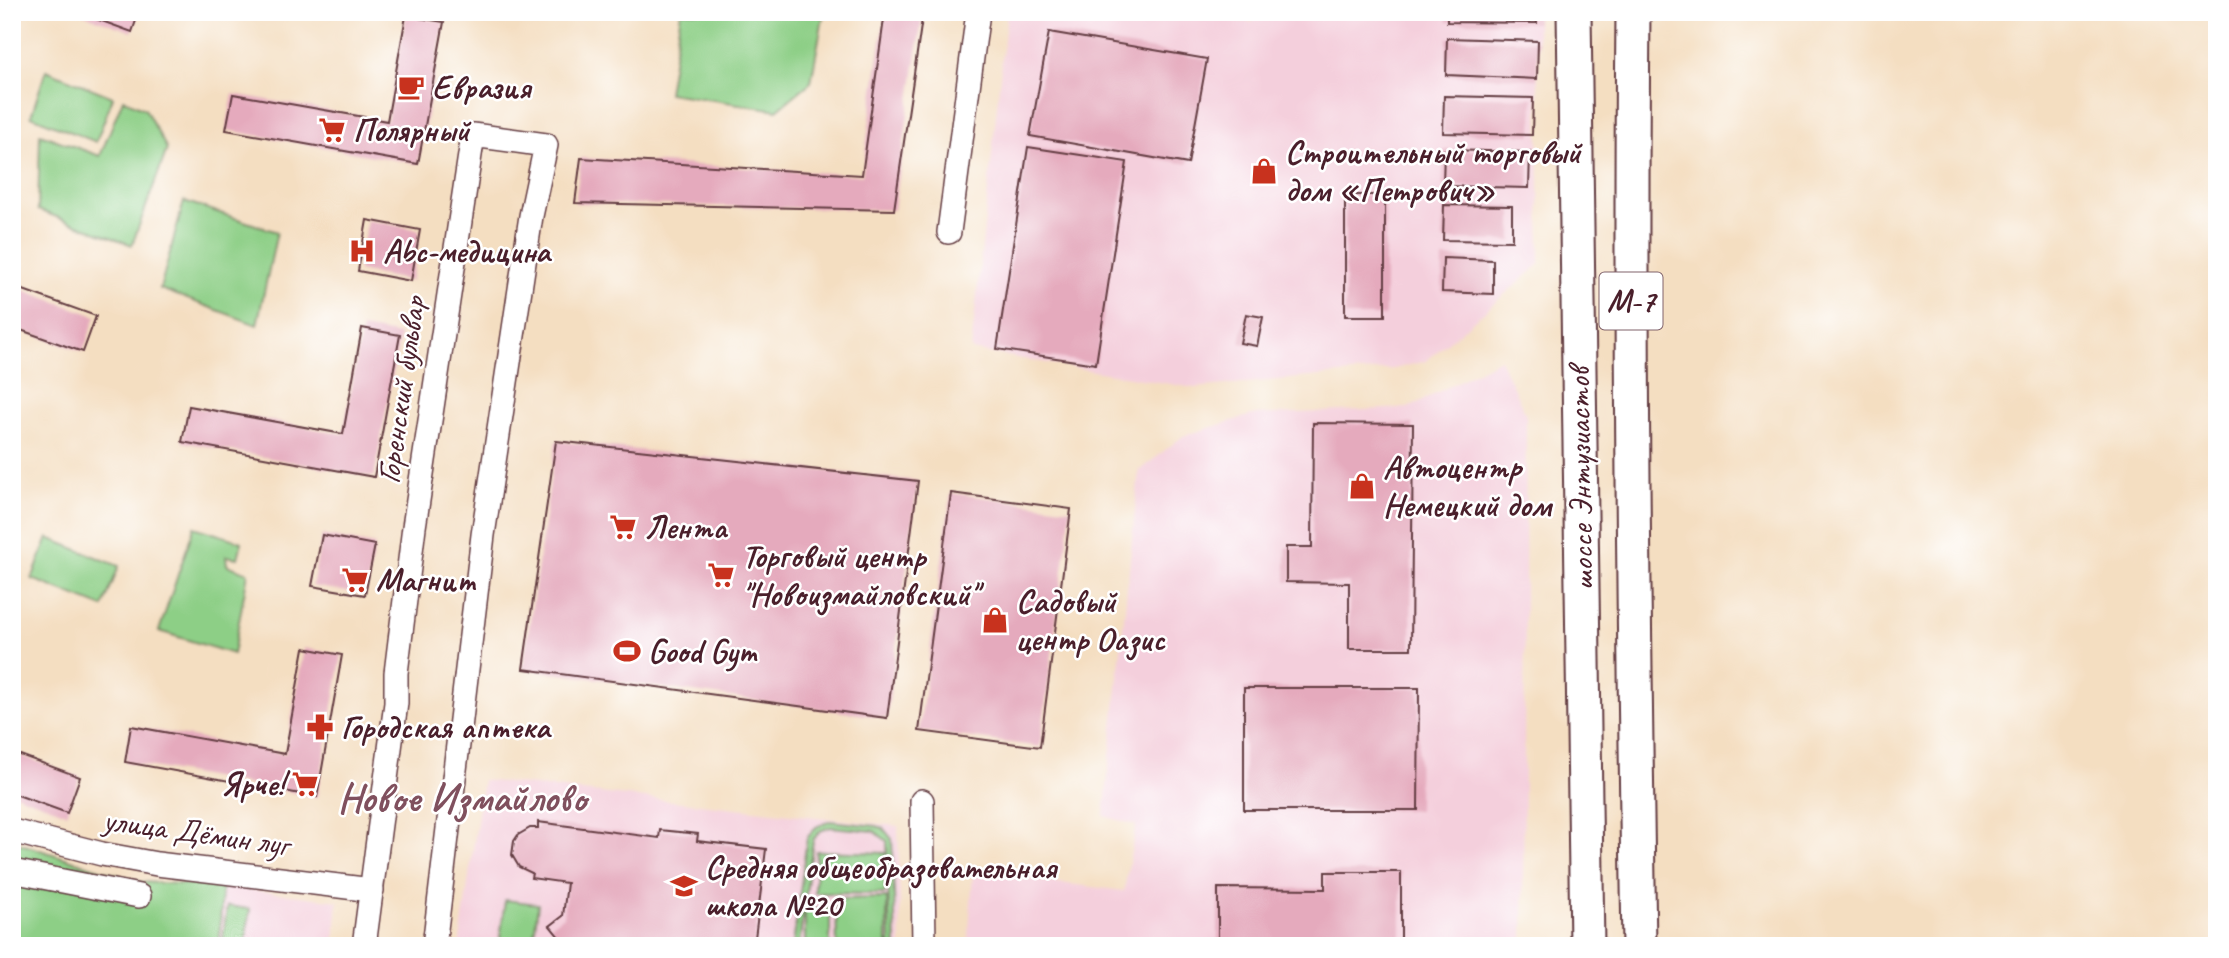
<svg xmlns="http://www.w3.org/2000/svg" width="2229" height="958" viewBox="0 0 2229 958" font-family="Caveat,sans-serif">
<rect width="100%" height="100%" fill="#fff"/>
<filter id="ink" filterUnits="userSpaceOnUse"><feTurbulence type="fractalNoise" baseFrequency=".0143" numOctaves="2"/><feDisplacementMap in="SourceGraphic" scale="14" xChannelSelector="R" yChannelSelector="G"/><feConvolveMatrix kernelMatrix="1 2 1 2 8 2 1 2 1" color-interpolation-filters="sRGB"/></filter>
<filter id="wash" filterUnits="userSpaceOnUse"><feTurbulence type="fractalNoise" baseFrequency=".00686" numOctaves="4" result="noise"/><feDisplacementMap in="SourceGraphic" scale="28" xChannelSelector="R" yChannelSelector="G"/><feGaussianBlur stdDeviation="1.57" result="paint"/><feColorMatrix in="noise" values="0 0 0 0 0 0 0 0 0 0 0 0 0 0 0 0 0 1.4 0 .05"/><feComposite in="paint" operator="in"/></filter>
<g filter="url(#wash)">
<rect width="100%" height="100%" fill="#f4dec1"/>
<g fill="#f4cfdc">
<path d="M1007,12H1159L1253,22L1255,12H1537L1540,264L1426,361L1394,369L1194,388L971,350Z"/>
<path d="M1500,359L1526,415L1523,946H968L973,872L1124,891L1136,825L1104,816L1139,471L1183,436L1252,415L1408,408Z"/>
<path d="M483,780L898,826L901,946H459Z"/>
<path d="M222,886L338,901L334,946H219Z"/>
</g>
<g fill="#8dcf86" stroke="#6c7758" stroke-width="2">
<path d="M681,12H824L811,82L777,110L668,93Z"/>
<path d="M46,70L113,97L96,142L31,116Z"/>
<path d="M123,99L145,109L167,149L132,245L38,210L40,134L100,156Z"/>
<path d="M184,201L277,232L257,325L160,289Z"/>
<path d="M194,527L242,542L238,558L226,556L227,565L248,573L233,654L159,631Z"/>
<path d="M48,538L119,566L103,607L32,579Z"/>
<path d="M829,821L876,826L883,828L892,839L896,946H890L887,841L874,831L830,827L820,831L813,840L799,946H793L807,838L816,827Z"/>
<path d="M12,841L140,882L222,886L219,946H12Z"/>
<path d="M816,851L886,853L885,894L815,893Z"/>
<path d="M887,898V946H837L836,899Z"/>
<path d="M505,900L538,904L533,944L500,940Z"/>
<path d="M227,906L250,909L245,946H222Z"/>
<rect x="805" y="909" width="25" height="37"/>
</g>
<g id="blocks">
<g fill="#e5aabd">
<path d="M77,12H139L132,32Z"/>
<path d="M885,12H923L894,210L575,203L581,158L862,175Z"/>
<path d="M1447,12H1537V23L1447,22Z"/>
<path d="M406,16L444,22L418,164L226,130L233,94L387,121Z"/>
<path d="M1049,32L1207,59L1188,164L1030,136Z"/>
<path d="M1447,38L1538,41L1537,79L1446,75Z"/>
<path d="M1444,96L1533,98L1532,135L1443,133Z"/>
<path d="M1028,147L1127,162L1096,364L997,349Z"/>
<path d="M1444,150L1530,152L1529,188L1443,186Z"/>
<rect x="1345" y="195" width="40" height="121"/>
<path d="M1444,205L1512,206V241L1443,240Z"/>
<path d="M367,220L420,230L411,281L358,271Z"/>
<path d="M1443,258L1493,260V294L1442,292Z"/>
<path d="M12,286L96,316L83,352L12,327Z"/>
<path d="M1246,314L1263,317L1257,346L1240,343Z"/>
<path d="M362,328L400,335L374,477L182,442L189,406L343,434Z"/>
<path d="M1313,423L1413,424L1411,649H1349V583L1286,582V547H1312Z"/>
<path d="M556,441L918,481L887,718L523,669Z"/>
<path d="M951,493L1071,509L1040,747L919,731Z"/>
<path d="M322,535L375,545L365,595L312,586Z"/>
<path d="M304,648L342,655L317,797L125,762L131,726L285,754Z"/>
<path d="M1244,688H1419L1418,810H1244Z"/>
<path d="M12,752L80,777L67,813L12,793Z"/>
<path d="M538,822L659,838L660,830L698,834L697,841L766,849L754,946H559L560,938L550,926L563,916L567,883L531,878L532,873L519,867L512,855L514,841L518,835L530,828H538Z"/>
<path d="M1325,872H1401V946H1218V888L1325,889Z"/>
</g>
</g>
</g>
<g filter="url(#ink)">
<use href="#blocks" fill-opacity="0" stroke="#643c42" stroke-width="2"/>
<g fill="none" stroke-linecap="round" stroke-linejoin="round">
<g stroke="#643c42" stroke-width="26">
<g id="minor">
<path d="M949,232L978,12"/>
<path d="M922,801L924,946"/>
<path d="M12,831L102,854L157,864L372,890"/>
<path d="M12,871L139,896"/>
<path d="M364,946L396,703V673L414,527L473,135L546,145L531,216L483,535L434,946"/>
</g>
</g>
<g stroke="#643c42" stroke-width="37">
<g id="highway">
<path d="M1574,12L1587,946"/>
<path d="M1633,12C1630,323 1634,635 1639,946"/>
</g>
</g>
<use href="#minor" stroke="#fff" stroke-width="23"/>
<use href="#highway" stroke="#fff" stroke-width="33"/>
</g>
</g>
<defs>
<g id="cafe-bare" transform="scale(2.1)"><path d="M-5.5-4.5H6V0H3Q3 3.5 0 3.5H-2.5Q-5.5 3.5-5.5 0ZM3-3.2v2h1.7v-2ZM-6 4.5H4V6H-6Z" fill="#c8321e" stroke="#fff" stroke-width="2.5" paint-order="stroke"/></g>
<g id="supermarket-bare" transform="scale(2.1)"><path d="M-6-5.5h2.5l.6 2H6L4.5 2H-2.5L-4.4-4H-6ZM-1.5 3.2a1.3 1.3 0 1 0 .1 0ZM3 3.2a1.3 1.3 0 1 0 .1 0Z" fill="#c8321e" stroke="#fff" stroke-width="2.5" paint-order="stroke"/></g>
<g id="shop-bare" transform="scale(2.1)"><path d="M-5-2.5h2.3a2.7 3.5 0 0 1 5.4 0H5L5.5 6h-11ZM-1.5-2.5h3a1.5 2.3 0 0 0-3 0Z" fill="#c8321e" stroke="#fff" stroke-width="2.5" paint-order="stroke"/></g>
<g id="hospital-bare" transform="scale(2.1)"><path d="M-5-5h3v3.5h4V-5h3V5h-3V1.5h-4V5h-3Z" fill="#c8321e" stroke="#fff" stroke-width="2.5" paint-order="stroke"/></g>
<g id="stadium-bare" transform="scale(2.1)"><path d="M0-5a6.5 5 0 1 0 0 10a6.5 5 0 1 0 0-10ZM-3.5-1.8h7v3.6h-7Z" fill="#c8321e" stroke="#fff" stroke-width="2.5" paint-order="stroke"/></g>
<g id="pharmacy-bare" transform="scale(2.1)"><path d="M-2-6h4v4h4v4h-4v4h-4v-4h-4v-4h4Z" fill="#c8321e" stroke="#fff" stroke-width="2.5" paint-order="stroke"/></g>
<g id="school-bare" transform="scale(2.1)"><path d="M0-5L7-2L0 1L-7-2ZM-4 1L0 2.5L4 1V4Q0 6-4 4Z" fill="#c8321e" stroke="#fff" stroke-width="2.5" paint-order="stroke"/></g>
</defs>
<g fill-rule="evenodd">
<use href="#cafe-bare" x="411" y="87"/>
<use href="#supermarket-bare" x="332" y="130"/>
<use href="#shop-bare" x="1264" y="171"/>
<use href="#hospital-bare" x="362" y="251"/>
<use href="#shop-bare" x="1362" y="486"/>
<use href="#supermarket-bare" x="623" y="527"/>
<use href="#supermarket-bare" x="721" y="575"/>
<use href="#supermarket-bare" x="355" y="580"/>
<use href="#shop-bare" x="995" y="620"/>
<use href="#stadium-bare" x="627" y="651"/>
<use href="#pharmacy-bare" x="320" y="727"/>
<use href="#supermarket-bare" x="305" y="784"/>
<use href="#school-bare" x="684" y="886"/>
</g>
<g text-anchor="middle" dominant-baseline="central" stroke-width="5" stroke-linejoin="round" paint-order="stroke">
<rect fill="#fff" stroke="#80626b" stroke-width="2" x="1599.5" y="272.5" width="63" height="57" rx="5"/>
<g font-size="32" font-weight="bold" fill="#4a1f2b">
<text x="1631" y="301">М-7</text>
</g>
<g font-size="33" font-weight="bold" fill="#4a1f2b" stroke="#fff" text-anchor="start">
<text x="432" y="87">Евразия</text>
<text x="353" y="130">Полярный</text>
<text x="1285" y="152">Строительный торговый<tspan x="1285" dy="38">дом «Петрович»</tspan></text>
<text x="383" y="251">Abc-медицина</text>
<text x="1383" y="467">Автоцентр<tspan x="1383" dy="38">Немецкий дом</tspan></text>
<text x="644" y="527">Лента</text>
<text x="742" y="556">Торговый центр<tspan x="742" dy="38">"Новоизмайловский"</tspan></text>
<text x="376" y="580">Магнит</text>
<text x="1016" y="601">Садовый<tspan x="1016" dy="38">центр Оазис</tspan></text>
<text x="648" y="651">Good Gym</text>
<text x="341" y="727">Городская аптека</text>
<text x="284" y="784" text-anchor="end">Ярче!</text>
<text x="705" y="867">Средняя общеобразовательная<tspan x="705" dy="38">школа №20</tspan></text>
</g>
<g font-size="33" fill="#4a1f2b" stroke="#fff">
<text transform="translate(401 390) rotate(-82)">Горенский бульвар</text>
<text transform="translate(1580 479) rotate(-91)">шоссе Энтузиастов</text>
<text transform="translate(196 832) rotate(8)">улица Дёмин луг</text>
</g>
<g font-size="40" font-weight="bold" fill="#80505e" stroke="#fff">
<text x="462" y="798">Новое Измайлово</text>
</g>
</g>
<rect width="2229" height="958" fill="none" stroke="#fff" stroke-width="42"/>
</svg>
